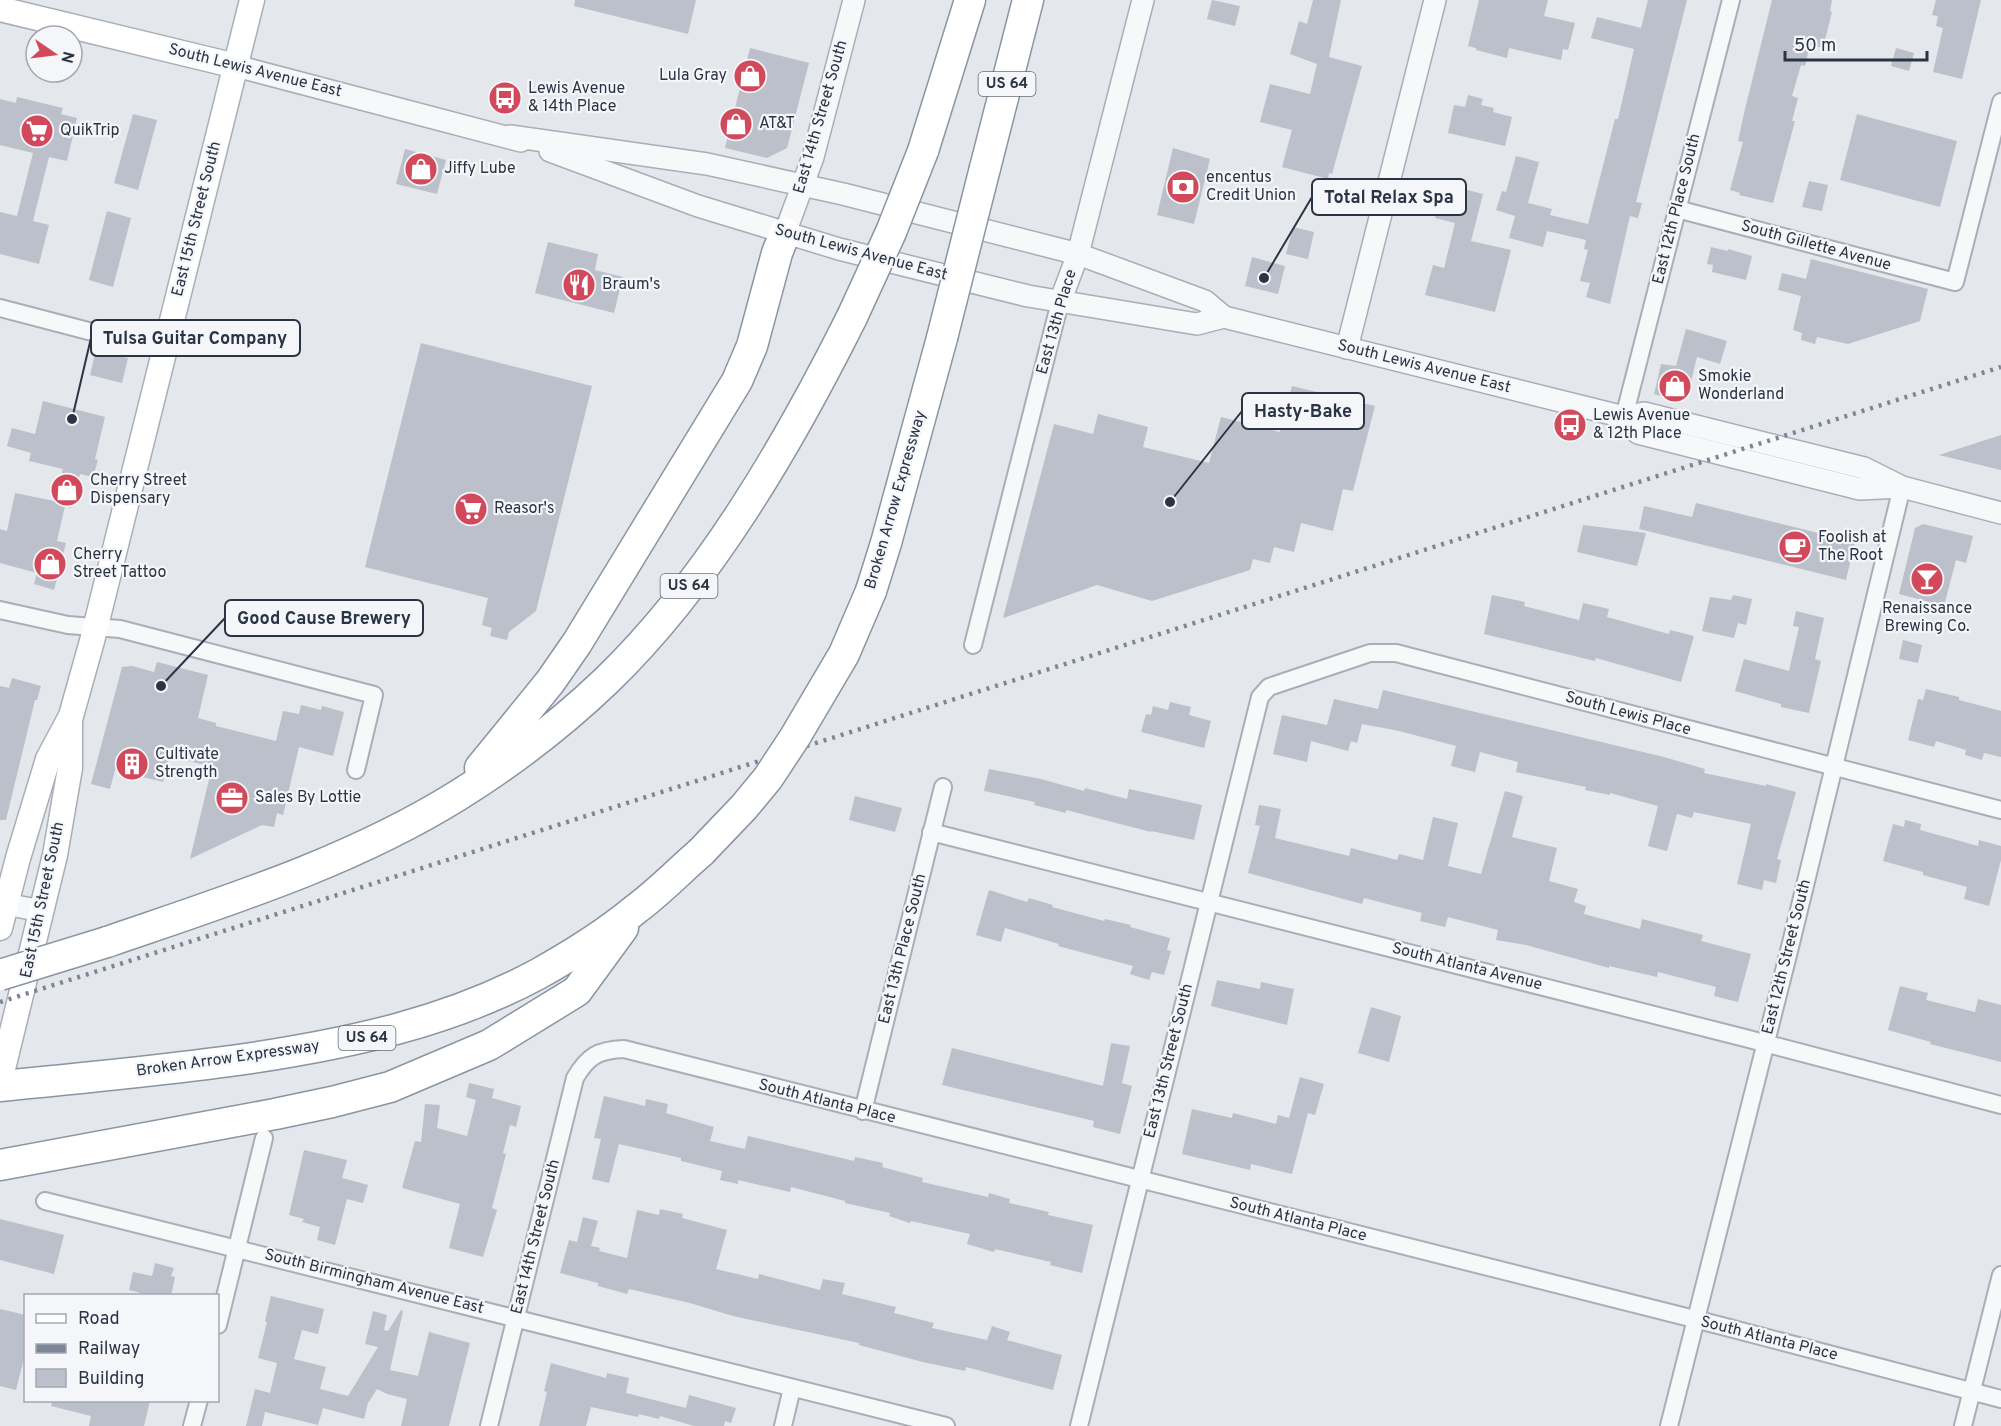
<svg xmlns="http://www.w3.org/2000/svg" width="2001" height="1426" viewBox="0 0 2001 1426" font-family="Overpass,sans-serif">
<rect width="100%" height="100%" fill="#e4e7ec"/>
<g fill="#bbc0ca">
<path d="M575,0H696L688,34L574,6Z"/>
<path d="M1212,0L1240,6L1235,26L1207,19Z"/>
<path d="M1313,0H1341L1329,57L1362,66L1332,174L1329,173L1328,179L1282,167L1292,130L1260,122L1270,84L1310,94L1317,64L1290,54L1299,21L1307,24Z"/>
<path d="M1479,0H1548L1544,16L1575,23L1568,50L1563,49L1561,60L1509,48L1507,58L1476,50V48L1468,46Z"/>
<path d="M1648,0H1687L1636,202L1642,203L1638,218L1630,216L1610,304L1586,297L1590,283L1580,281L1588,250L1584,249L1586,240L1547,231L1543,247L1509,238L1515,216L1496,210L1502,191L1506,192L1516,156L1539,162L1528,203L1552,209L1550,215L1588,224L1615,119H1618L1634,49L1591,38L1597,17L1641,28Z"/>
<path d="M1772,0H1832L1830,11L1832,12L1823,48L1810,45L1805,66L1801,65L1792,96L1798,98L1792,121H1795L1773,203L1739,195L1740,193L1730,190L1743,142L1738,141L1745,109Z"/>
<path d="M1936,0H1981L1962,79L1933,72L1943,28L1936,26L1938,16L1932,15Z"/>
<path d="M750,48L809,63L787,148L767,158L725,148Z"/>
<path d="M1896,48L1914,53L1909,71L1891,66Z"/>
<path d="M1468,95L1483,99L1481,105L1494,108L1493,112L1512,117L1505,146L1448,133L1454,105L1465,107Z"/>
<path d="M17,97L63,108L61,114L77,118L67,161L49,157L33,221L49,225L39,264L0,254V212L17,216L33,153L0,145V99L16,103Z"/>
<path d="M133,114L157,120L138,190L114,183Z"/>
<path d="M1857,114L1957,141L1940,207L1840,180Z"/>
<path d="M1173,148L1210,159L1194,224L1157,215Z"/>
<path d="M405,149L446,160L437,194L396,184Z"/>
<path d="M1809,181L1828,185L1822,211L1802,207Z"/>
<path d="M1441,183L1483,194L1471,241L1511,250L1495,312L1425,295L1433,265L1444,268L1455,223L1435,218L1437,211L1434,210Z"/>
<path d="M107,211L131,218L113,287L89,280Z"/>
<path d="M1293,227L1314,232L1308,259L1286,254Z"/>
<path d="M548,242L598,254L595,270L623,277L614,313L535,293Z"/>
<path d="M1711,247L1728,251V249L1752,256L1746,280L1712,272L1713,265L1707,264Z"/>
<path d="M1252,257L1285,266L1278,294L1245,286Z"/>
<path d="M1811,259L1928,289L1920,321L1848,344L1817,337L1815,344L1801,340L1802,333L1793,330L1801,296L1778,290L1782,273L1806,279Z"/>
<path d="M1686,329L1727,341L1720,364L1697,357L1687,398L1675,400L1654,394L1661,364L1676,366Z"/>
<path d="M421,343L592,386L536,611L509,632L507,640L490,636L492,628L482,625L488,598L365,567Z"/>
<path d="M96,350L128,358L122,383L90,375Z"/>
<path d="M1292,386L1375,406L1353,491L1343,489L1333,531L1301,523L1294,552L1274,547L1270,563L1253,559L1250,570L1152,601L1097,585L1003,618L1054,424L1093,434L1098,414L1148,427L1143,447L1209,463L1221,417L1280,432Z"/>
<path d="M43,401L105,417L95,459L98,460L93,477L80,474L71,508L65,506L57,541L66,543L54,590L34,584L37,573L0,563V529L7,531L15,493L54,501L63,469L29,461L31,453L7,446L12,428L35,434Z"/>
<path d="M2001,435V470L1939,455Z"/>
<path d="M1696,503L1855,542L1846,580L1639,529L1644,506L1692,517Z"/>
<path d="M1923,524L1973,536L1966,563L1956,560L1944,606L1899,594L1915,528Z"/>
<path d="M1583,525L1646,533L1637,566L1577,552Z"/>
<path d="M1492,595L1525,602L1524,606L1579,620L1583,603L1609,609L1607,617L1669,634L1670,630L1694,636L1681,682L1596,658L1595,661L1484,634Z"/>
<path d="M1733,595L1752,599L1746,625L1738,623L1734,638L1702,631L1710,597L1731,600Z"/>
<path d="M1796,611L1824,618L1815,659L1821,661L1809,713L1781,707V704L1735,691L1744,659L1789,671L1799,627L1793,626Z"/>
<path d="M1903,640L1922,645L1918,663L1899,659Z"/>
<path d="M157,662L208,675L198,718L216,723V726L276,741L283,711L299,714L301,705L321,710L322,706L344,712L333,756L299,747L283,815L277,813L274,827L262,825L190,859L212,767L170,756L163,782L115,770L110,789L91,784L122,667L132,666L154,672Z"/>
<path d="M12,678L41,686L37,700H35L6,820H0V686L9,688Z"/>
<path d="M1926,689L1959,697V700L2001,711V757L1984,753L1982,760L1965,755L1966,750L1936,741L1934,747L1908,740L1918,699L1923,700Z"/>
<path d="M1383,690L1664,757L1705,769L1704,773L1766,786V784L1796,792L1777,859L1781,860L1776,883L1764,880L1762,890L1737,884L1751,824L1694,812L1692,818L1677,814L1667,851L1648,846L1658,806L1610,793V795L1585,790L1586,787L1516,772L1518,762L1480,752L1475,772L1451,766L1456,746L1399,731L1362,724L1357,743L1351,741L1348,751L1311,741L1307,762L1273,754L1282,715L1327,725L1334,699L1378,709Z"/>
<path d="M1170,702L1191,707L1189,715L1211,721L1204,748L1141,732L1146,714L1151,715L1153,706L1168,710Z"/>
<path d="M989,769L1041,779L1084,791L1085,788L1127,799L1129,789L1202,805L1194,840L1151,831V832L1066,810V813L1034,805L1035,802L984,791Z"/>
<path d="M1505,791L1523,796L1512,837L1557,848L1549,881L1578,889L1574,902L1586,906L1584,914L1640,929L1642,919L1661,924L1703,935L1701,941L1751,954L1738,1002L1714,996L1716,987L1658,972L1657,977L1609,966V968L1526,945L1496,940L1498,930L1448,917L1445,927L1420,921L1422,913L1364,898L1362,904L1248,873L1260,826L1255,825L1259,805L1281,809L1275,838L1349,856L1351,848L1397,860L1399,854L1423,860L1433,817L1458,823L1448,866L1481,874Z"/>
<path d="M855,796L902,808L895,832L849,820Z"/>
<path d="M1905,820L1921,824L1920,830L1978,846L1979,840L2001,846V860L1989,906L1964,899L1967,887L1923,875V872L1883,861L1893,824L1904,827Z"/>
<path d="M989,890L1027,902L1029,898L1053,905L1052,907L1104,921L1105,919L1131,925L1130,927L1170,938L1167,950L1171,951L1164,975L1152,972L1149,980L1130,974L1133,966L1058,946L1059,944L1005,928L1001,942L976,935Z"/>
<path d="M1217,980L1260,989L1261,982L1294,989L1287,1025L1211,1006Z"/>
<path d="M1900,986L1928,993L1926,1000L1975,1012L1978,999L2001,1005V1062L1930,1044L1931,1042L1888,1030Z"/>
<path d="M1371,1007L1401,1016L1389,1062L1358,1053Z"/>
<path d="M1111,1043L1130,1046L1122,1083L1132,1086L1120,1134L1093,1127L1094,1121L942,1085L952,1048L1103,1086Z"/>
<path d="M1300,1077L1324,1084L1315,1115L1308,1113L1292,1174L1251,1164L1250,1170L1182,1154L1192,1109L1232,1118L1233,1113L1276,1124L1278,1115L1289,1118Z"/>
<path d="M469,1083L494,1089L492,1098L521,1106L516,1127L510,1125L503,1153L506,1154L492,1208L497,1210L483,1257L449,1248L460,1204L402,1188L415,1141L421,1142L425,1104L440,1105L437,1128L467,1136L476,1100L466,1097Z"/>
<path d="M604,1096L645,1106L646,1099L668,1104L666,1113L714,1127L710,1141L745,1149L748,1136L854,1161L855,1157L883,1163L882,1167L923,1178L922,1182L988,1197L989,1193L1010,1199L1009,1203L1049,1212L1048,1215L1093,1225L1082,1273L1050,1265L1051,1262L995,1249L994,1252L967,1244L970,1234L911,1221L910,1223L889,1216L890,1213L845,1203V1201L791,1187L790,1192L738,1180V1184L720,1180L722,1171L681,1161V1158L619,1144L609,1183L592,1179L601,1139L594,1138Z"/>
<path d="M304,1150L347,1160L342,1178L368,1185L363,1203L347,1199L335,1245L317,1240L320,1227L302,1222L304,1219L289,1215Z"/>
<path d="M660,1209L683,1214L682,1218L727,1230L716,1269L758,1279L759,1274L820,1290L823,1279L845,1283L842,1294L896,1307L894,1313L934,1323L932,1328L987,1340L992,1326L1010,1332L1007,1340L1062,1355L1053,1390L966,1367L965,1371L923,1362L859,1345V1343L733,1316L690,1303L629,1289L627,1294L598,1286V1283L560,1273L569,1240L577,1242L583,1217L598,1221L591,1246L600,1248L599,1251L627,1258L637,1210L659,1215Z"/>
<path d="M0,1219L64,1235L54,1274L0,1260Z"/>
<path d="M155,1263L174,1268L171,1276L175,1277L171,1296H152L129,1290L133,1272L152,1276Z"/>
<path d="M271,1296L324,1309L318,1334L302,1330L294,1359L326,1367L320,1389L348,1396L378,1347L365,1344L373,1311L387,1315L384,1330L388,1331L401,1310L403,1311L390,1370L418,1376L429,1332L470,1343L449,1426H401L407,1399L387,1394L377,1389L368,1403L364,1419L323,1408L318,1425L265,1412L262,1426H246L255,1389L270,1393L277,1363L258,1358L267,1322L265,1321Z"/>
<path d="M0,1309L26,1315V1351L16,1390L0,1386Z"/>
<path d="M551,1363L606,1378L607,1373L629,1378L626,1393L686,1408L689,1395L736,1408L731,1423L725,1421L724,1426H694L660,1416L659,1419L639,1414L638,1417L591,1407L586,1426H539L547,1392L544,1391Z"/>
<path d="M52,1401H150L144,1426H89L91,1416L51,1406Z"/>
</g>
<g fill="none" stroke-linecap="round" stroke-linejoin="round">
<g stroke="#a9aeb7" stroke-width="20">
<g id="minor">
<path d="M1677,209L1955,282L2001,102"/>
<path d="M0,308L165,351"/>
<path d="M1624,417L1731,0"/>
<path d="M0,610L68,625L120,629L374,695L356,770"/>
<path d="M973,645L1060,302"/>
<path d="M931,832L1745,1038L2001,1105"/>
<path d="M863,1111L943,787"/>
<path d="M45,1201L946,1426"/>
<path d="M218,1325L264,1138"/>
<path d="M192,1426L199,1400"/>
<path d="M489,1426L575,1078C588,1056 598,1050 624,1049L1718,1325L2001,1399"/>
<path d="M783,1426L792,1388"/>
<path d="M1079,1426L1260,697L1269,687L1370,653H1396L2001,810"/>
<path d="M1669,1426L1790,947L1902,487"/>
<path d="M1963,1426L2001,1275"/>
</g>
</g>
<g stroke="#a9aeb7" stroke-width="24">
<g id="tertiary">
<path d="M236,66L521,141"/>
<path d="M510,136L707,164L843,194L1078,254L1205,301L1224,317L1624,417L1644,413L1864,468L1902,487L2001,513"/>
<path d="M550,151L698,206L839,249L1028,296L1197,324L1224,317"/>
<path d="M785,233L813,157L854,0"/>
<path d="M1060,302L1078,254L1143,0"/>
<path d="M1347,348L1435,0"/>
<path d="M1624,417L1638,433L1860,489L1901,487"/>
<path d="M0,903L42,911"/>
</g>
</g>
<g stroke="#a9aeb7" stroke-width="27">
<g id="secondary">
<path d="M0,9L236,66"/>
<path d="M0,928L18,858L48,759L71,716L92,641L252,0"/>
<path d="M0,1081L55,855L70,768V722"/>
</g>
</g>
<g stroke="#8b94a3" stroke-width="33">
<g id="motorway">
<path d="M923,151L970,0"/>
<path d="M985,168L1028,0"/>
<path d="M871,591L886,543L942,338"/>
<path d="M480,768L550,682L577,643L737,381L752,346L777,253L785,233"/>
<path d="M107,942C226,901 349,863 457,796C510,763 561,724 606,681C708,583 789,443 852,317"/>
<path d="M0,1086C84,1078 169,1070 252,1058C351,1043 449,1022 538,974C572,955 606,934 636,909C659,892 679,871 701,852"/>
<path d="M0,1165L275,1114L332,1102L390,1087L489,1045L577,991L623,928"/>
</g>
</g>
<use href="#minor" stroke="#f7f8fa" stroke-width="16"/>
<use href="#tertiary" stroke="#f7f8fa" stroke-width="21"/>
<use href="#secondary" stroke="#fff" stroke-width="24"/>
<use href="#motorway" stroke="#fff" stroke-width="30"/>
<path stroke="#7d8696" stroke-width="4.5" stroke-dasharray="3 6" stroke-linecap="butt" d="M0,1002L2001,367"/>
<g stroke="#8b94a3" stroke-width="33" stroke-linecap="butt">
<g id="motorway-bridge">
<path d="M852,317L891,232L923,151"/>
<path d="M942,338L985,168"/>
<path d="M701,852L744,807L768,778L795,737L844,654L871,591"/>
<path d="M0,975L107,942"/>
</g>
</g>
<use href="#motorway-bridge" stroke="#fff" stroke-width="30"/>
</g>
<defs>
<g id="shop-disc" transform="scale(1.725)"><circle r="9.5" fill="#d1495b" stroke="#f4f6f9"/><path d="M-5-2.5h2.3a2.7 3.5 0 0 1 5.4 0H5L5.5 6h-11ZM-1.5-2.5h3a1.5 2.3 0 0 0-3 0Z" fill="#fff"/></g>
<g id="bus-disc" transform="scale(1.725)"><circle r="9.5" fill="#d1495b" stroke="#f4f6f9"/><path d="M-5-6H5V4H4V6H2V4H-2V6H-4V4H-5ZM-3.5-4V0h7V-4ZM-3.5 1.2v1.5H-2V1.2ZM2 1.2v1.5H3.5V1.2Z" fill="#fff"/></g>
<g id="supermarket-disc" transform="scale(1.725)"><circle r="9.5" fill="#d1495b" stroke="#f4f6f9"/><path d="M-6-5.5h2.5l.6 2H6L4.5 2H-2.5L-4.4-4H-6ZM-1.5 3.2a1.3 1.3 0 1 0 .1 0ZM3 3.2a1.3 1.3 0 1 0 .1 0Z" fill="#fff"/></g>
<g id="bank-disc" transform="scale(1.725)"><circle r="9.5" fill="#d1495b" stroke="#f4f6f9"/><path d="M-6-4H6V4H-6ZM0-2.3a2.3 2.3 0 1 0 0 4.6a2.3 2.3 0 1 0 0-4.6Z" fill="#fff"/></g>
<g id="restaurant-disc" transform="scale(1.725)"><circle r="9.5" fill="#d1495b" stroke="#f4f6f9"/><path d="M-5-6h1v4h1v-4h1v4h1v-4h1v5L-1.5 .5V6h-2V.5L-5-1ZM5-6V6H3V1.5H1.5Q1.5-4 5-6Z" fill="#fff"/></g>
<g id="cafe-disc" transform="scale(1.725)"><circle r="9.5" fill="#d1495b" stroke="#f4f6f9"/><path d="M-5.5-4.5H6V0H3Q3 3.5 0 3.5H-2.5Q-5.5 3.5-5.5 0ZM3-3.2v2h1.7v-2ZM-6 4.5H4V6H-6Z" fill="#fff"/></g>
<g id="bar-disc" transform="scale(1.725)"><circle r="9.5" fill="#d1495b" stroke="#f4f6f9"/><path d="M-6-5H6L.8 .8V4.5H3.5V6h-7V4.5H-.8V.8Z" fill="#fff"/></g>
<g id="building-disc" transform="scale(1.725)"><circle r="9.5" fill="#d1495b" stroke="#f4f6f9"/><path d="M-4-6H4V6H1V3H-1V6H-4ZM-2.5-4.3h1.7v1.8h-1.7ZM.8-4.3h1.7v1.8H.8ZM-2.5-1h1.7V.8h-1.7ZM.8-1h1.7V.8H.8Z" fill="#fff"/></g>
<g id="office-disc" transform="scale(1.725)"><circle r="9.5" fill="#d1495b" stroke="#f4f6f9"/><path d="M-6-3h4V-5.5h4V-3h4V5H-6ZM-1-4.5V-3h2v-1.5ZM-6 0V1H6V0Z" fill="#fff"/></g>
</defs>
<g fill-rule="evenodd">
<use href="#shop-disc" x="750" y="76"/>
<use href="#bus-disc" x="505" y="98"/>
<use href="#shop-disc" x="736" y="124"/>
<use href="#supermarket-disc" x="37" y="131"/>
<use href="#shop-disc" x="421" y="169"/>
<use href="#bank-disc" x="1183" y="187"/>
<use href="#restaurant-disc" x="579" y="285"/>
<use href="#shop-disc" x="1675" y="386"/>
<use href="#bus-disc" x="1570" y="425"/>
<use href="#shop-disc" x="67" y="490"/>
<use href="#supermarket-disc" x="471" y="509"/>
<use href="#cafe-disc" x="1795" y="547"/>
<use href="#shop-disc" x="50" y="564"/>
<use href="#bar-disc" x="1927" y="579"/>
<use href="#building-disc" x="132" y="764"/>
<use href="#office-disc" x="232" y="798"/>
</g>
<g text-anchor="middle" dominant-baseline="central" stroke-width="4.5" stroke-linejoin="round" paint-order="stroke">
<g fill="#f4f6f9" stroke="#676e7b" stroke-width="1.5">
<rect x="978.5" y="72" width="57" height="24" rx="4.5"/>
<rect x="660.5" y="574" width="57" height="24" rx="4.5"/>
<rect x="338.5" y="1026" width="57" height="24" rx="4.5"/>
</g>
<g font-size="15" font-weight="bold" fill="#2b3445">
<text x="1007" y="84">US 64</text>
<text x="689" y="586">US 64</text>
<text x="367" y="1038">US 64</text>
</g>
<g font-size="16" fill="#2b3445" stroke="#f4f6f9">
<text transform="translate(255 71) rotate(14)">South Lewis Avenue East</text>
<text transform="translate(821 117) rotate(-74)">East 14th Street South</text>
<text transform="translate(1677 209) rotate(-76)">East 12th Place South</text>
<text transform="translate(197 219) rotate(-76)">East 15th Street South</text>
<text transform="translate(1816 246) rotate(15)">South Gillette Avenue</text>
<text transform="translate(861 253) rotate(15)">South Lewis Avenue East</text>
<text transform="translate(1057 322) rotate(-74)">East 13th Place</text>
<text transform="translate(1424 367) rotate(14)">South Lewis Avenue East</text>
<text transform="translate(896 500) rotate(-74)">Broken Arrow Expressway</text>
<text transform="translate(1628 714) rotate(15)">South Lewis Place</text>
<text transform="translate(43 900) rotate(-78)">East 15th Street South</text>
<text transform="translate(903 949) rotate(-76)">East 13th Place South</text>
<text transform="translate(1787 957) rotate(-76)">East 12th Street South</text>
<text transform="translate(1467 967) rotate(14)">South Atlanta Avenue</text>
<text transform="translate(228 1059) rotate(-8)">Broken Arrow Expressway</text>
<text transform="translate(1169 1061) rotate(-76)">East 13th Street South</text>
<text transform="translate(827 1102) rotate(14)">South Atlanta Place</text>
<text transform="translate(1298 1220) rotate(14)">South Atlanta Place</text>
<text transform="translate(536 1237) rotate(-76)">East 14th Street South</text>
<text transform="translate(374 1282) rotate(14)">South Birmingham Avenue East</text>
<text transform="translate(1769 1339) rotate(14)">South Atlanta Place</text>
</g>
<g font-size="16" fill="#2b3445" stroke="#f4f6f9" text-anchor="start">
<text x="727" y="76" text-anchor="end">Lula Gray</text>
<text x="528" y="89">Lewis Avenue<tspan x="528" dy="18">&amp; 14th Place</tspan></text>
<text x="759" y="124">AT&amp;T</text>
<text x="60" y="131">QuikTrip</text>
<text x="444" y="169">Jiffy Lube</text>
<text x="1206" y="178">encentus<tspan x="1206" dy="18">Credit Union</tspan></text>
<text x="602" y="285">Braum's</text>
<text x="1698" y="377">Smokie<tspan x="1698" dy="18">Wonderland</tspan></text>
<text x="1593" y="416">Lewis Avenue<tspan x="1593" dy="18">&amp; 12th Place</tspan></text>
<text x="90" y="481">Cherry Street<tspan x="90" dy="18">Dispensary</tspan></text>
<text x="494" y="509">Reasor's</text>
<text x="1818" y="538">Foolish at<tspan x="1818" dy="18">The Root</tspan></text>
<text x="73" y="555">Cherry<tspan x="73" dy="18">Street Tattoo</tspan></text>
<text x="1927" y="609" text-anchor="middle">Renaissance<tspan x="1927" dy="18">Brewing Co.</tspan></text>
<text x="155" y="755">Cultivate<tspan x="155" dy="18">Strength</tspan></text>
<text x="255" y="798">Sales By Lottie</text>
</g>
</g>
<path fill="none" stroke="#2b3445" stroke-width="2" d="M1264 278L1312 197M72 419L91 338M1170 502L1242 411M161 686L225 618"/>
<g fill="#2b3445" stroke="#f4f6f9" stroke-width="2">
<circle cx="1264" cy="278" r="6"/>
<circle cx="72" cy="419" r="6"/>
<circle cx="1170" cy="502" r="6"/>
<circle cx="161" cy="686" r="6"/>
</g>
<g fill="#f4f6f9" stroke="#2b3445" stroke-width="2">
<rect x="1312" y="179" width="154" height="36" rx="6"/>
<rect x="91" y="320" width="209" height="36" rx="6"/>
<rect x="1242" y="393" width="122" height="36" rx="6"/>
<rect x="225" y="600" width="198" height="36" rx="6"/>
</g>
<g font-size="18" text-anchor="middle" font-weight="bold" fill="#2b3445">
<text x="1389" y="203">Total Relax Spa</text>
<text x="195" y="344">Tulsa Guitar Company</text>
<text x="1303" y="417">Hasty-Bake</text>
<text x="324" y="624">Good Cause Brewery</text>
</g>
<rect x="24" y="1294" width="195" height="108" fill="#f4f6f9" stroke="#a4a8b1" stroke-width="1.5"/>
<rect x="36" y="1314" width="30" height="9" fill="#ffffff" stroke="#a4a8b1" stroke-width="1.5"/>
<text x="78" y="1324" font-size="18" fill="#2b3445">Road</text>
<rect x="36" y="1344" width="30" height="9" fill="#7d8696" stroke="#a4a8b1" stroke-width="1.5"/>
<text x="78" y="1354" font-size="18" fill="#2b3445">Railway</text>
<rect x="36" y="1369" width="30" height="18" fill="#bbc0ca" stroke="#a4a8b1" stroke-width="1.5"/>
<text x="78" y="1384" font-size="18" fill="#2b3445">Building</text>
<g transform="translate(54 54) rotate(104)"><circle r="28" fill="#f4f6f9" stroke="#a4a8b1" stroke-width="1.5"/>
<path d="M0-4.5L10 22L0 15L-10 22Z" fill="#d1495b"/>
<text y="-9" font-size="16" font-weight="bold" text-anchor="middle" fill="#2b3445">N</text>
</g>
<path d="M1785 51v9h142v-9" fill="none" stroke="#2b3445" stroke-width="3"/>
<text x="1794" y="51" font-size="18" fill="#2b3445" stroke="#f4f6f9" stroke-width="4.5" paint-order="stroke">50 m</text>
</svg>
